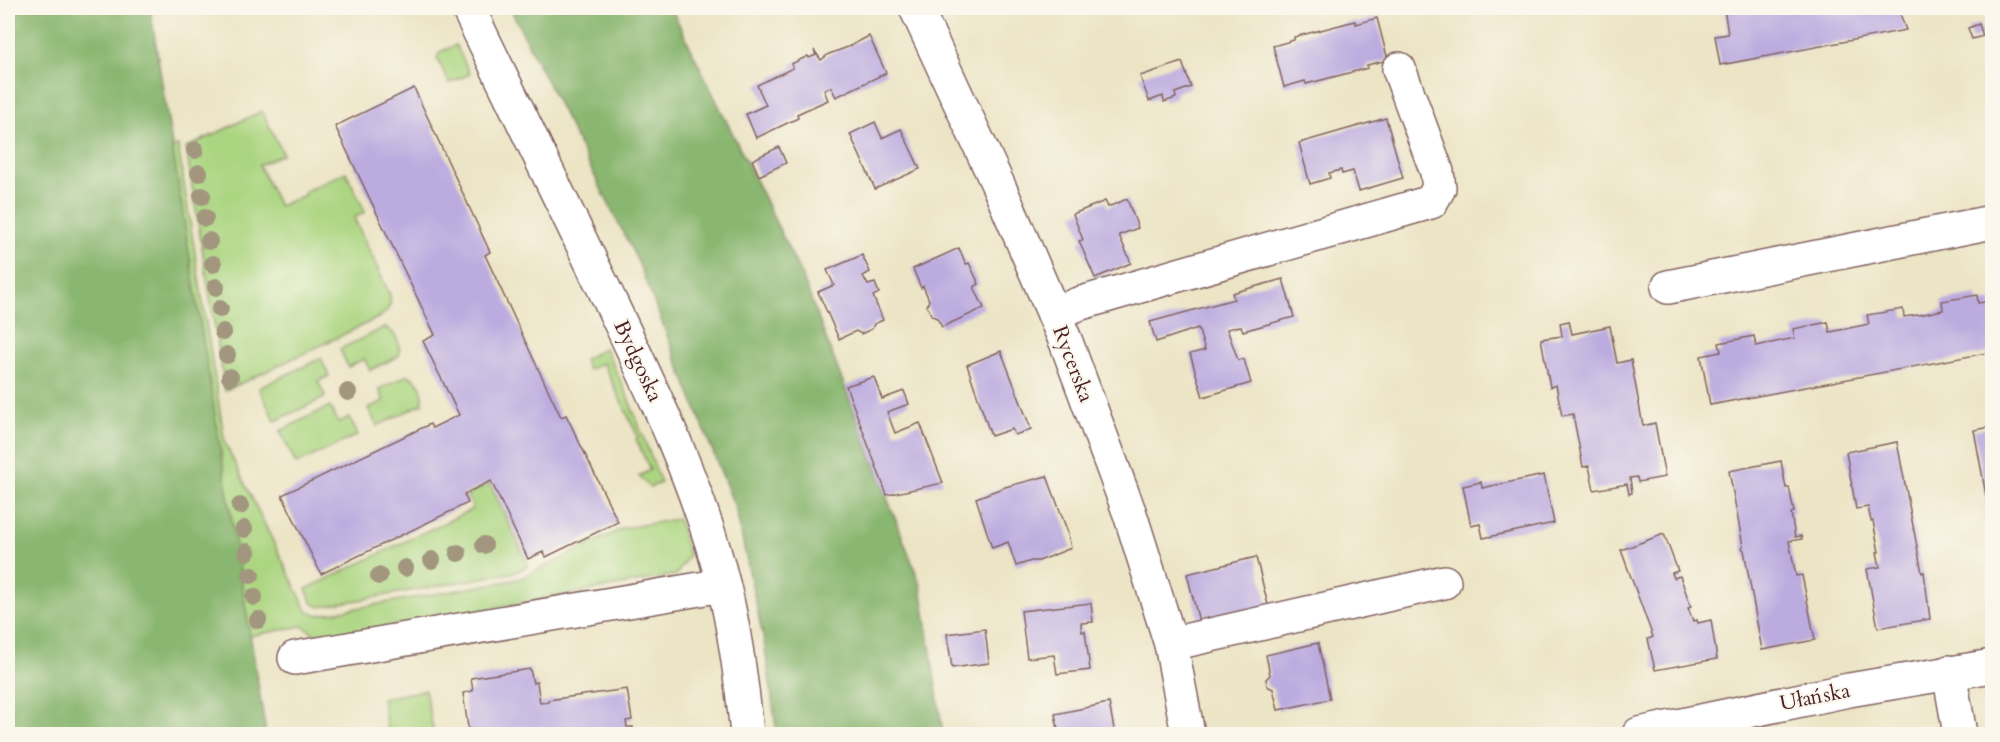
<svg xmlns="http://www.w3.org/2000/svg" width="2000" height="742" viewBox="0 0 2000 742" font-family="Cardo,serif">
<rect width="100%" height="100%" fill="#fbf7ec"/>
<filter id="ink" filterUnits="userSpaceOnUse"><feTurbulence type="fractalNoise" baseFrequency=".0167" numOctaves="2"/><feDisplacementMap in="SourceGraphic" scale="12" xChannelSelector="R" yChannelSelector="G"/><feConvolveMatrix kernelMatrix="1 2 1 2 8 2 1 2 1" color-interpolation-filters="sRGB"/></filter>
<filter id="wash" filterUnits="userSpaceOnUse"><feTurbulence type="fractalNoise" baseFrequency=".008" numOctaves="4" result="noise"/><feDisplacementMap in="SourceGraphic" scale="24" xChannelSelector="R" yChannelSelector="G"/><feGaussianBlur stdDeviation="1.35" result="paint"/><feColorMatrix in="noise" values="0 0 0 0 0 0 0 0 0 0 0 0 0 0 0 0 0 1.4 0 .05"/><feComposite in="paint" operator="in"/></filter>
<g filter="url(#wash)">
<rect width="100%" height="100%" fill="#ebe4c5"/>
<g fill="#acd581" stroke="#7b7a56" stroke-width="1.5">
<path d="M456,45L470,74L449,83L437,58L440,52Z"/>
<path d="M262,111L283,154L259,165L279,206L305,195L304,192L346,172L365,212L354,218L390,295C392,305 388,311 380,317L225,391L186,148Z"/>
<path d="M178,146L225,443L307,611L318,615L519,579L624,528L678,519L689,555L676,575L322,638L302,626L249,636L172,147Z"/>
<path d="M385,327C397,334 401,343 399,356L370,370L364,359L348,367L340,349Z"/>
<path d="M605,348L625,390L661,483L650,487L647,485L639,476L650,470L636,439L638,437L603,363L588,370L584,359Z"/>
<path d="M321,358L329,376L318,381L325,396L324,398L275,421L259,388Z"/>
<path d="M408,375C420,381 425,390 422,404L377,426L368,408L384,401L379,389Z"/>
<path d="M328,407L331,408L338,423L349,417L358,435L296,464L280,431Z"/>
<path d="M490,484L529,566L515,572L320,607L313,604L306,589L473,509L467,495Z"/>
<path d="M425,690L434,734H388L382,698Z"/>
</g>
<g fill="#89b66f" stroke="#6a6a4d" stroke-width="1.5">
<path d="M8,8H150L266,734H8Z"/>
<path d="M510,8H671L802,276L921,586L943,734H777L764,641L736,510L639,264Z"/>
</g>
<g id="blocks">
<g fill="#bcabdf">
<path d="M1724,8H1796V11L1813,8H1898L1906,30L1720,65L1715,36L1728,34Z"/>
<path d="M1377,18L1388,60L1367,65L1368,68L1306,84L1305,81L1284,87L1273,46L1294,40V37L1355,21L1356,24Z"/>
<path d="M1979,24L1983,36L1972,39L1968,28Z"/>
<path d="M869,36L886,73L836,97L831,87L824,90L828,100L797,114L798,118L756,138L746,114L766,105L757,85L793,68L791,64L808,56L809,58L816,55L814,50L821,60L829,54L848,47Z"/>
<path d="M1182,62L1191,87L1175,93L1176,98L1164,102L1163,96L1149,101L1140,76Z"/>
<path d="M414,88L490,252L485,255L542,377L561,417L566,415L618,522L546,557L543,552L528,559L491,481L464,494L468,503L321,574L282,495L430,424L432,428L459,415L423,341L435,335L335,126Z"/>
<path d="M1386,118L1403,178L1359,191L1353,171L1342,174L1341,170L1329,173L1330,178L1310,184L1299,143Z"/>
<path d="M875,122L882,138L901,129L920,169L875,189L850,134Z"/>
<path d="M779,147L786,163L759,176L752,160Z"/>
<path d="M1127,199L1138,228L1119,235L1131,263L1095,278L1079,241L1083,240L1073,214L1105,201L1108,207Z"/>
<path d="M959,248L966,264L969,263L979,284L974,287L984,308L942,327L937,318L932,316L927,306L929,300L923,286L921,288L913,269Z"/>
<path d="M862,255L870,272L863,276L868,285L875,283L879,293L873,296L883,320L874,324L872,329L861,334L856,331L839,339L818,292L834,285L827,270Z"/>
<path d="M1283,279L1294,317L1243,331L1241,326L1227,329L1238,360L1244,359L1251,383L1203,397L1190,354L1205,350L1198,328L1156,342L1150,322L1234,299L1232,293Z"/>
<path d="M1977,295L1978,303L1992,301V352L1710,405L1701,356L1721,352L1719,343L1754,336L1756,346L1795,338L1793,329L1828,322L1830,332L1869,324L1867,315L1903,309L1904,317L1924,314L1943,310L1942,301Z"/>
<path d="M1569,321L1572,334L1610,326L1617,363L1631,360L1643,426L1655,423L1665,477L1638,482L1637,477L1630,478L1632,493L1629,494L1627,484L1594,490L1589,466L1583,467L1573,414L1562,416L1556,385L1550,387L1541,339L1562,336L1560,323Z"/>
<path d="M1001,351L1031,429L1015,435L1012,429L991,436L967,365Z"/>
<path d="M874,377L882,399L904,391L909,404L887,412L895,433L920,423L943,483L887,495L846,386Z"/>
<path d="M1992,427V523H1991L1974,430Z"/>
<path d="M1897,442L1922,573L1924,572L1930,619L1878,628L1867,569L1880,567L1877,552H1879L1873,521H1871L1868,507L1856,509L1846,452Z"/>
<path d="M1781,461L1786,488L1789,487L1794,512L1791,513L1795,537L1801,536L1802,539L1789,541L1796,576L1802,575L1815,640L1762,650L1744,550L1742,548L1743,546L1729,471Z"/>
<path d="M1544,475L1554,523L1483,538L1480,524L1471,526L1463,486L1481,482L1482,488Z"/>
<path d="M1047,476L1067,530L1071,548L1039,561H1031L1016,566L1008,542L992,548L976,498L1005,487Z"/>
<path d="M1664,534L1678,571L1672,573L1674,578L1680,576L1691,607L1688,608L1693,621L1697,620L1698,623L1711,620L1717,659L1655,670L1648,639L1653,637L1621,550Z"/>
<path d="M1256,557L1269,609L1200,626L1187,574Z"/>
<path d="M1091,603L1093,622L1081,623L1082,632L1085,631L1090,670L1057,674L1054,655L1027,658L1021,611Z"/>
<path d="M985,629L989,663L952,668L947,634Z"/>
<path d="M1318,643L1330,699L1278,710L1273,689L1267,686L1266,679L1270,675L1266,655Z"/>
<path d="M530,669L533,683L537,682L540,703L548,702V700L627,689L632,720L626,721L627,727H633L634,734H469L463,693L473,691L471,678Z"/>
<path d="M1109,703L1115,734H1059L1055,714Z"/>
</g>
</g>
</g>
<g filter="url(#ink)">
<use href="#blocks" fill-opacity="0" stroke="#826461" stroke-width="1.5"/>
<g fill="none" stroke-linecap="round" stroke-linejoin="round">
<g stroke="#826461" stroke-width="36">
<g id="minor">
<path d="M468,8C514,104 562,200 608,297C653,391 699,486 724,587C736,635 742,685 747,734"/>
<path d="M916,8L1000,189L1066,342L1130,514L1171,644L1188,734"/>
<path d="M1668,287L1992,222"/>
<path d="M1054,314L1078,304L1431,202L1439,188L1437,172L1399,69"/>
<path d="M1171,644L1444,582"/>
<path d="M295,658L723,585"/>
<path d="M1949,672L1960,734"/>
<path d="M1639,734L1849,690L1992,666"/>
</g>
</g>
<use href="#minor" stroke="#fff" stroke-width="33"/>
</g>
<g fill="#a2967f">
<circle cx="195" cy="150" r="9"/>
<circle cx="199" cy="173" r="9"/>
<circle cx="202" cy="196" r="9"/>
<circle cx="205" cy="218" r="9"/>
<circle cx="209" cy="241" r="9"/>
<circle cx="213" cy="264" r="9"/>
<circle cx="216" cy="287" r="9"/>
<circle cx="220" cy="309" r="9"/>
<circle cx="223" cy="332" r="9"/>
<circle cx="227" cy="355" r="9"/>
<circle cx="230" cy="377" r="9"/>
<circle cx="348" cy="392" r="9"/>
<circle cx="240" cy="506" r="9"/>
<circle cx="244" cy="529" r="9"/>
<circle cx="484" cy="545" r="9"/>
<circle cx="247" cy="552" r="9"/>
<circle cx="458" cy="553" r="9"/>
<circle cx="432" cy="560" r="9"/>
<circle cx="405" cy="568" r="9"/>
<circle cx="251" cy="575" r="9"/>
<circle cx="379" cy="576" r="9"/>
<circle cx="254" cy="597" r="9"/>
<circle cx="258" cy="620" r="9"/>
</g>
</g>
<g text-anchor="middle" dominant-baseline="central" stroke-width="4.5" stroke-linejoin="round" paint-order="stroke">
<g font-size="21" fill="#4a1f2b" stroke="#fbf7ec">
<text transform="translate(638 361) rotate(65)">Bydgoska</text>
<text transform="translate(1073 364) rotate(69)">Rycerska</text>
<text transform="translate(1815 697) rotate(-11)">Ułańska</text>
</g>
</g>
<rect width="2000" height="742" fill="none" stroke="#fbf7ec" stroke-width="30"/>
</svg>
